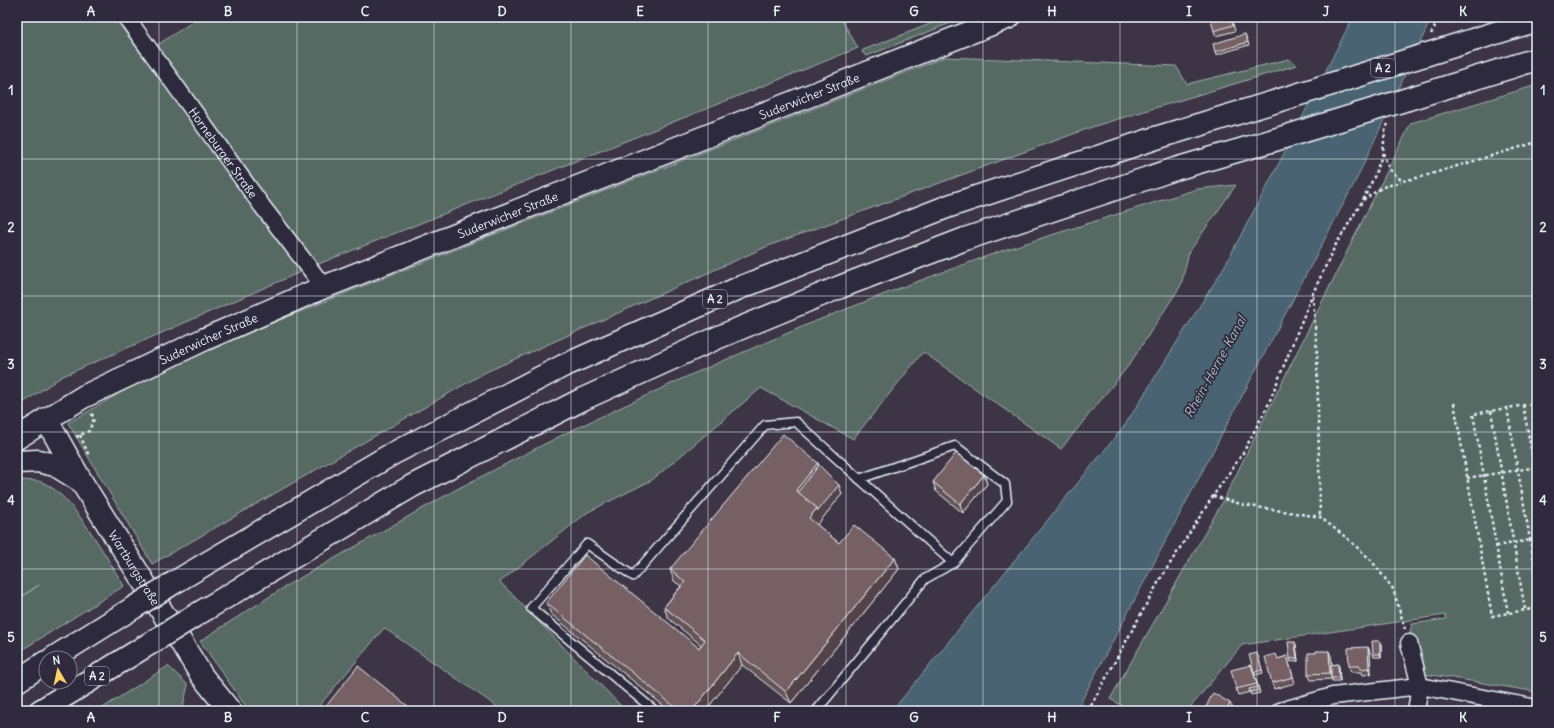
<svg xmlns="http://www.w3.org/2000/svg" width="1554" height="728" viewBox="0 0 1554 728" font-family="Delius,sans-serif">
<rect width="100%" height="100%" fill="#3d3545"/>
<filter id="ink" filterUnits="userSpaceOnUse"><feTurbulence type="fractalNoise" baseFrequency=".025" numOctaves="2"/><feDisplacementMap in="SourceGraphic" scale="8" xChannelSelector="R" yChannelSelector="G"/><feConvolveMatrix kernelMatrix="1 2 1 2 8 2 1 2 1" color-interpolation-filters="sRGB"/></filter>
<g filter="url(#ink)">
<g fill="#566a64" stroke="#9faeae">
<path d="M17,17H114L142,55L200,17H840L858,48L321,263L61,377L17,407Z"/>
<path d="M948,17H966L872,54L866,56L862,52L863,50Z"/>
<path d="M945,57L1176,66L1187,84L1289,59L1297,65L1095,126L768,246L486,372L152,564L68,423L163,368L353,290Z"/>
<path d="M1537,85V692L1453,678L1423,674L1410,633L1412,624L1446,619L1445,615L1242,645L1187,711H1132L1110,699L1222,503L1411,123Z"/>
<path d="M1236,185L1189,252L1181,285L1129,365L1061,449L923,352L853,439L761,388L652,480L588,512L500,582L626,711H499L496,706L384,628L315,711H249L200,641L291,583L457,489L566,433L688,376L811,323L905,286L1001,251L1197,189Z"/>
<path d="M23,480C30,481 39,480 44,483C74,497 106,557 124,586L17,653V600L39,585L17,599V483Z"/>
<path d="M168,666L188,685L182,711H98Z"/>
</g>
<path fill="#4a6372" stroke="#899ca8" d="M1353,17H1432L1357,178L1076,711H892L1125,425L1223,269L1277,167Z"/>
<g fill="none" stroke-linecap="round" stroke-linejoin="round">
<g stroke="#e8f1f8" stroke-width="11">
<g id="service">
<path d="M655,711L531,608L587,544L633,576L765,425L796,422L953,563"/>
<path d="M816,711L925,579L953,563L1007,501L1005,484L955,446L859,479"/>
</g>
</g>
<g stroke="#e8f1f8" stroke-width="19">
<g id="minor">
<path id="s1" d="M126,17L262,206L324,287"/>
<path d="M1409,643L1420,686L1416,711"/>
<path d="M1280,711L1333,696L1420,686L1537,708"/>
</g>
</g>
<g stroke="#e8f1f8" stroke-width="25">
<g id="secondary">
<path id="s2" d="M46,419L81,481L202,676L230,711"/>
<path id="s3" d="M17,438L83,397L205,339L324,287L1009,17"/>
<path d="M17,462L38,461L55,465L79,480"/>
</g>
</g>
<g stroke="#e8f1f8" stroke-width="25">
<g id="motorway">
<path d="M1476,39L1537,20"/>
<path d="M1408,99L1537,59"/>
<path d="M175,582L392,454L563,366L739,288L949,206L1159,137L1290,97"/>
<path d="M196,615L412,486L583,399L719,337L840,287L965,239L1175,169L1271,141"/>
<path d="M53,658L133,608"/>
<path d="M17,681L46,662"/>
<path d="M40,711L154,641"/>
</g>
</g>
<g stroke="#e8f1f8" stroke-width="2.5" stroke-dasharray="3 3" stroke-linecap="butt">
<path d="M1431,34L1440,17"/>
<path d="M1383,153L1389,169L1402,181L1421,177L1537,142"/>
<path d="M1363,200L1383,187L1401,182"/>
<path d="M1313,296L1317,354L1320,517"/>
<path d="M1454,403L1492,616L1537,608"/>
<path d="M1523,405L1537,481"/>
<path d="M1507,408L1537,579"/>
<path d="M1491,411L1525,610"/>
<path d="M80,435L89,456"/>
<path d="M76,437L89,431L94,419L91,412"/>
<path d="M1467,478L1537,467"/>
<path d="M1213,496L1244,505L1320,517L1348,539L1371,560L1393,589L1405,629"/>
<path d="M1496,546L1537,539"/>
<path d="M1508,613L1473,414L1537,403"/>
<path d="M1088,711L1159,581L1213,496L1243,453L1268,405L1313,293L1335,246L1363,200L1374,177L1383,153L1385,130L1388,124"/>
</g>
<use href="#service" stroke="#2f2a3d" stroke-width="8"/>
<use href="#minor" stroke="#2f2a3d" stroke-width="16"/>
<use href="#secondary" stroke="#2f2a3d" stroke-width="22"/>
<use href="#motorway" stroke="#2f2a3d" stroke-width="22"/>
<g stroke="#e8f1f8" stroke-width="25" stroke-linecap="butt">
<g id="motorway-bridge">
<path d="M1290,97L1476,39"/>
<path d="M1271,141L1408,99"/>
<path d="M133,608L175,582"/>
<path d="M154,641L196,615"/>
</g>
</g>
<use href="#motorway-bridge" stroke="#2f2a3d" stroke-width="22"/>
</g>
<g fill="#655356" stroke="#e8f1f8">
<path d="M1231,17L1235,31L1216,36L1214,31Z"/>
<path d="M1245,34L1249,45L1216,55L1215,52Z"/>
<path d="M818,463L819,465L842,494L817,525L839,543L895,558L899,569L791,703L742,665L705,711H670L551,614L546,603L699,648L701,645L668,618L664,607L681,586L674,581L670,569Z"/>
<path d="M984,475L987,484L963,513L936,491L933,482Z"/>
<path d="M1381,644V657H1374L1373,654Z"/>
<path d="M1296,645L1298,661L1291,662L1290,659Z"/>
<path d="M1368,647L1370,652L1371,674L1363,675L1362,672H1351L1349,666Z"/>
<path d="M1258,656L1263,673L1255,675L1254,673L1260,693L1251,695L1250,692L1238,695L1236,689L1251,665Z"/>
<path d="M1287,656L1295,683L1274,689L1272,683L1278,659Z"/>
<path d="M1331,656L1332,665L1338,664L1339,667L1340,681H1332V679L1311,680L1308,674Z"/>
</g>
<g fill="#534346" stroke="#e8f1f8">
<path d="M818,463L822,474L803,498L796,490Z"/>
<path d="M984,475L987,484L963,513L960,504Z"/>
<path d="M839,485L842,494L813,530L809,518L817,508Z"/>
<path d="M895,558L899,569L791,703L786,692Z"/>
<path d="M1380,641L1381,644V657L1380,654Z"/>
<path d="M1295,642L1296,645L1298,661L1297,658Z"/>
<path d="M1368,647L1370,652L1371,674L1369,668Z"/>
<path d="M1329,651L1331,656L1332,679L1330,673Z"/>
<path d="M738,653L742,665L705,711H692Z"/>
<path d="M1338,664L1339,667L1340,681L1339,678Z"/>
<path d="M1230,703L1233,709L1231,711H1226Z"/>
</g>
<g fill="#766064" stroke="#e8f1f8">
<path d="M1210,17H1231L1233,25L1214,31Z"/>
<path d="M1245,34L1248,42L1215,52L1213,44Z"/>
<path d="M783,434L818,463L796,490L817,508L809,518L839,543L854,525L895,558L786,692L738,653L692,711H680L546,603L585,555L699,648L705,640L664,607L685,582L670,569Z"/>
<path d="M956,453L984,475L960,504L933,482Z"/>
<path d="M819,465L839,485L818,511L817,508L798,492Z"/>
<path d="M1372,641H1380V654H1373Z"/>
<path d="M1288,642H1295L1297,658L1290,659Z"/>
<path d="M1368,647L1369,668L1361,669L1360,666H1349L1348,648Z"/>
<path d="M1316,651H1329L1330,673L1308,674V653H1316Z"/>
<path d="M1257,653L1262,670L1254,672L1249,655Z"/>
<path d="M1276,654L1278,659L1287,656L1293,677L1272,683L1265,657Z"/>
<path d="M1338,664L1339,678H1331V665Z"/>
<path d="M1251,665L1257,684L1236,689L1231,670Z"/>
<path d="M358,666L414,711H325L323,710Z"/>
<path d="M1258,687L1259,690L1250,692L1249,689Z"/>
<path d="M1213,693L1230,703L1226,711H1204Z"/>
<path d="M1445,709L1454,711H1445Z"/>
</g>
</g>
<path fill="none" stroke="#e8f1f8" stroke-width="1" stroke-opacity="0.55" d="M159,17V711M297,17V711M434,17V711M571,17V711M708,17V711M846,17V711M983,17V711M1120,17V711M1257,17V711M1395,17V711M17,159H1537M17,296H1537M17,432H1537M17,569H1537"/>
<g text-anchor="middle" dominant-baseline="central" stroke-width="3.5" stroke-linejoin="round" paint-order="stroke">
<g fill="#2f2a3d" stroke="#b0b5c0" stroke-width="1">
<rect x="1371" y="59" width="24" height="18" rx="3"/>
<rect x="703" y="290" width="24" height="18" rx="3"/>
<rect x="85" y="667" width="24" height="18" rx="3"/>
</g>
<g font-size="11" font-weight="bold" fill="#e8f1f8">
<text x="1383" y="68">A 2</text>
<text x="715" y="299">A 2</text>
<text x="97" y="676">A 2</text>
</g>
<g font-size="12" fill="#e8f1f8" stroke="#2f2a3d">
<text stroke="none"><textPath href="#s3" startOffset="864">Suderwicher Straße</textPath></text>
<text stroke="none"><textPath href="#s1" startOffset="167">Horneburger Straße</textPath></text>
<text stroke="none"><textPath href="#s3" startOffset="540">Suderwicher Straße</textPath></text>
<text stroke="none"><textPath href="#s3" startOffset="216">Suderwicher Straße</textPath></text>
<text stroke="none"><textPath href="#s2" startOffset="173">Wartburgstraße</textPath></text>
</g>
<g font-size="13" font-style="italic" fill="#a9b8c2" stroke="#2f2a3d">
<text transform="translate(1215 367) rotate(-61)">Rhein-Herne-Kanal</text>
</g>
</g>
<rect width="1554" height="728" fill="none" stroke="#2f2a3d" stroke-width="44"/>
<g transform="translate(58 670) rotate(351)"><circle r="19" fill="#2f2a3d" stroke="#797a88"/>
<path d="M0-3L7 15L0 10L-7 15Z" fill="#ffd166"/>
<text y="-6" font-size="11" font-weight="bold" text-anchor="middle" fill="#e8f1f8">N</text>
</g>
<rect x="22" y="22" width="1510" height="684" fill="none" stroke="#e8f1f8" stroke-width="1.5"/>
<g font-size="13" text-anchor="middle" font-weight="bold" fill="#e8f1f8">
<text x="91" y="16">A</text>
<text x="228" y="16">B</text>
<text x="365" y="16">C</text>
<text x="502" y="16">D</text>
<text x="640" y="16">E</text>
<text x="777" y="16">F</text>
<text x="914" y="16">G</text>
<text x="1052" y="16">H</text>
<text x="1189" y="16">I</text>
<text x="1326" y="16">J</text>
<text x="1463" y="16">K</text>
<text x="11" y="95">1</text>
<text x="1543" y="95">1</text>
<text x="11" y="232">2</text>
<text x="1543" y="232">2</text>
<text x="11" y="369">3</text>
<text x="1543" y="369">3</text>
<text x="11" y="505">4</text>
<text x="1543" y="505">4</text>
<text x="11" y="642">5</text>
<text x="1543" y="642">5</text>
<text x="91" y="722">A</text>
<text x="228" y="722">B</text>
<text x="365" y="722">C</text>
<text x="502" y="722">D</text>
<text x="640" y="722">E</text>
<text x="777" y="722">F</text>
<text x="914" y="722">G</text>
<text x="1052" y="722">H</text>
<text x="1189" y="722">I</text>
<text x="1326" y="722">J</text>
<text x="1463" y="722">K</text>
</g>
</svg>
